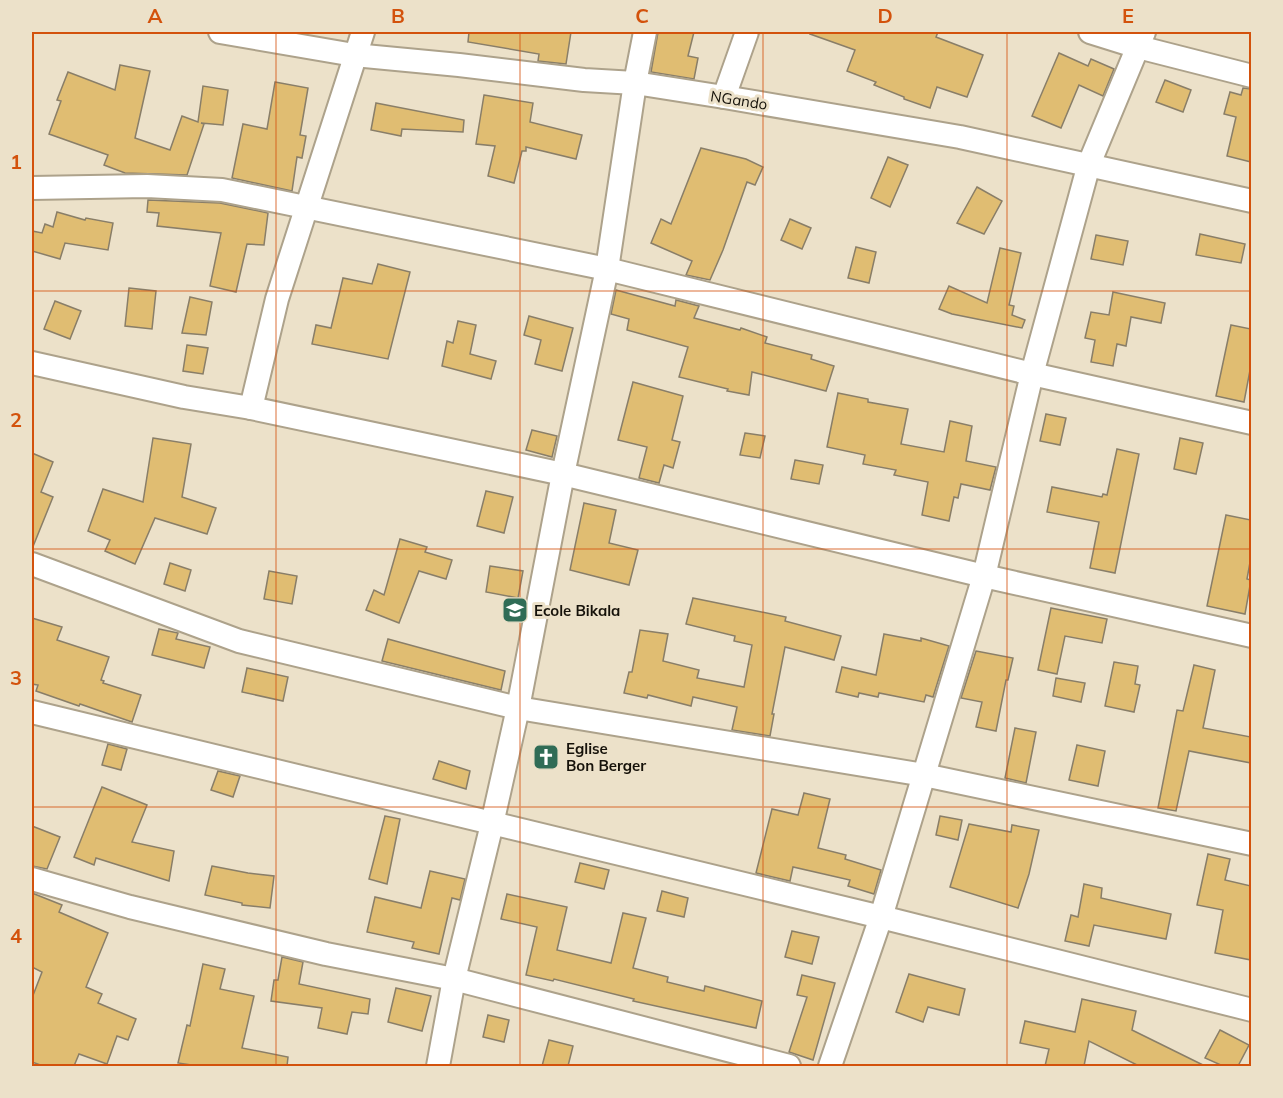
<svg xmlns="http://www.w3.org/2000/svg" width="1283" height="1098" viewBox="0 0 1283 1098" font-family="Mulish,sans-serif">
<rect width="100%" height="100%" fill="#ece1c9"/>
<g fill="#e0bd72" stroke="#897e68" stroke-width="1.5">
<path d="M469,32H571L566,64L538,61L539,54L468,42Z"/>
<path d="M658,32H694L688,56L698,58L694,79L651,72Z"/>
<path d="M811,32H938L936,37L983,55L967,97L937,87L930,108L904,99V97L874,85L876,82L847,71L855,50L810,34Z"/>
<path d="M1059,53L1088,66L1091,59L1114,69L1103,96L1079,85L1061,128L1032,116Z"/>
<path d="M120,65L150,71L135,138L170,150L182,116L198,122L203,86L228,90L223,125L201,123L204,124L187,175L125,173L104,165L108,155L49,134L61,101L57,100L68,72L115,90Z"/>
<path d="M1165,80L1191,90L1183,112L1156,102Z"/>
<path d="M275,82L308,88L300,135L306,136L302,158L297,157L292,191L232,178L243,124L267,129Z"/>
<path d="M1243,88L1251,89V162L1227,156L1236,117L1224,114L1230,92L1241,95Z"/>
<path d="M484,95L533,103L530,122L582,135L576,159L526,147V151H522L514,183L488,176L495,146L476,144Z"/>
<path d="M376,103L464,120L463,132L402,129L401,136L371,130Z"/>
<path d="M701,148L746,159L763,167L755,185L747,182L723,250L710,280L686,275L692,261L651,243L661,219L671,224Z"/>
<path d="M888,157L908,165L890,207L871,198Z"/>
<path d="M977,187L1002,201L984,234L957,223Z"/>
<path d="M148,200L220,203L268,213L264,245L247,244L236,292L210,286L221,233L157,226L159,213L147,212Z"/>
<path d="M57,212L85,220L86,218L113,223L108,250L65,243L60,259L32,251V231L42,233L45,224L53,227Z"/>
<path d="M790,219L811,228L802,249L781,240Z"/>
<path d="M1200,234L1245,244L1241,263L1196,255Z"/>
<path d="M1096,235L1128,241L1123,265L1091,259Z"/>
<path d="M856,247L876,252L869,283L848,278Z"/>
<path d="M1000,248L1021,253L1009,305L1014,306L1012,315L1025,320L1022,328L952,314L939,309L949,286L987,303Z"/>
<path d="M378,264L410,272L388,359L312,344L316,325L331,328L343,278L372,284Z"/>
<path d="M129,288L156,291L152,329L125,326Z"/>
<path d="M616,290L675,306L676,300L699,306L694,318L740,330L741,328L767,337L765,343L812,355L811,359L834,366L826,391L752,372L749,395L727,391L728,389L679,377L688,347L627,330L629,319L611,314Z"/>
<path d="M1113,292L1165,303L1161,323L1131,317L1126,346L1117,344L1113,366L1091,362L1095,340L1085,338L1091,312L1109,315Z"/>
<path d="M190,297L212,302L206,335L182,333Z"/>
<path d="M55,301L81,311L70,339L44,329Z"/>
<path d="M529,316L573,328L562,371L535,364L541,340L524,335Z"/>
<path d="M458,321L476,325L470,354L496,361L491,379L442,366L447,341L453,343Z"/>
<path d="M1231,325L1251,329V365L1244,402L1216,396Z"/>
<path d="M187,345L208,348L203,374L183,371Z"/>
<path d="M633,382L683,396L672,440L680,442L673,468L664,465L659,483L639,478L647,447L618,440Z"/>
<path d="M838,393L868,399V402L908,409L901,444L944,452L950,421L972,426L966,461L996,467L990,490L961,484L958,498L954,497L949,521L922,515L928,482L894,475L896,470L863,464L865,455L827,447Z"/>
<path d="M1046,414L1066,418L1060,445L1040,441Z"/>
<path d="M532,430L557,436L552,457L526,450Z"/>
<path d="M745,433L765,436L760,458L740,455Z"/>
<path d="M153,438L191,444L182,497L216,508L207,534L155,518L135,564L105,551L110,540L88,531L103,489L143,502Z"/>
<path d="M1180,438L1203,443L1196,474L1174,469Z"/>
<path d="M1117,449L1139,454L1115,573L1090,568L1099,522L1047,512L1052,487L1102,497L1103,494L1107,495Z"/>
<path d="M32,453L53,462L41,492L53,497L32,549Z"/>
<path d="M795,460L823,465L819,484L791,479Z"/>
<path d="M486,491L513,497L504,533L477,526Z"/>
<path d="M584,503L616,510L609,543L638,550L629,585L570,570Z"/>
<path d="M1226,515L1251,520V557L1247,579L1251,580L1245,614L1207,606Z"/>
<path d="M400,539L427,547L425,552L452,560L446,579L419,571L399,623L366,610L374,590L384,595Z"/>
<path d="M170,563L191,570L185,591L164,584Z"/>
<path d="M490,566L523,571L518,598L486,592Z"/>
<path d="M269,571L297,576L292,604L264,599Z"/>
<path d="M693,598L786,617L785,621L841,636L834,660L785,647L772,714H774L770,736L732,730L737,707L693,697L691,706L648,695L647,698L624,693L629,672H632L640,630L668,634L663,661L699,670L697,678L744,687L752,645L734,641L735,636L686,624Z"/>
<path d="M1051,608L1107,619L1102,643L1065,636L1057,674L1038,670Z"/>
<path d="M32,618L62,627L57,640L109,657L101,680L104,681L103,683L141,695L132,722L80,704L79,706L36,691L38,685L32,684Z"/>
<path d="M159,629L178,633L176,639L210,647L204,668L152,655Z"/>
<path d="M884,634L921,641V638L949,646L933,697L926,695L924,702L879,693L878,697L859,693L858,697L836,692L842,667L876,675Z"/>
<path d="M388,639L505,671L501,690L382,661Z"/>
<path d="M976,651L1013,658L1008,680H1006L996,731L976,727L982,702L961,698Z"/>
<path d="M1114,662L1138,666L1135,684L1140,685L1134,712L1105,706Z"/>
<path d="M1194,665L1215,670L1203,728L1251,737V763L1189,751L1176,811L1158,808L1177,710L1183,711Z"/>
<path d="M247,668L288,677L283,701L242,692Z"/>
<path d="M1056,678L1085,683L1081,702L1053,696Z"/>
<path d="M1015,728L1036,732L1026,783L1005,778Z"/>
<path d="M108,744L127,749L121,770L102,765Z"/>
<path d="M1077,745L1105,751L1098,786L1069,780Z"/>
<path d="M439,761L470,771L466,789L433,779Z"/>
<path d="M218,771L240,776L233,797L211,790Z"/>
<path d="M102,787L147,805L132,842L174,851L169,881L96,858L94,865L74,857Z"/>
<path d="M804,793L830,799L818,848L846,855L845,859L881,870L874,894L848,886L850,880L793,867L790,881L756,873L772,809L798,815Z"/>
<path d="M385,816L400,819L387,884L369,879Z"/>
<path d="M940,816L962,820L958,840L936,835Z"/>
<path d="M969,824L1011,832L1012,825L1039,830L1029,874L1018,908L950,887Z"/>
<path d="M32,826L60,837L47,869L32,866Z"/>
<path d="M1208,854L1230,859L1225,880L1251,886V960L1215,953L1223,910L1197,905Z"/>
<path d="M580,863L609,870L604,889L575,882Z"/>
<path d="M212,866L248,873L274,876L270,908L242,905V903L205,895Z"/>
<path d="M430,871L465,879L460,900L452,898L439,954L412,948L414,942L367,932L375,897L421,908Z"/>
<path d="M1084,884L1102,888L1101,898L1171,914L1166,939L1094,925L1089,946L1065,941L1071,915L1078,917Z"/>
<path d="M662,891L688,898L684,917L657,911Z"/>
<path d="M32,893L62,905L59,912L108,933L86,987L102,994L98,1003L136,1019L128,1040L117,1036L107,1064L79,1054L74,1066H43L32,1062V998L42,972L32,967Z"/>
<path d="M507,894L567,907L557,950L611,963L623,913L646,918L633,968L668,977L667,982L704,991L705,986L762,1001L756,1028L633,1001L634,999L554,979L553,981L526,975L537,927L501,919Z"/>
<path d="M792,931L819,937L812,964L785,957Z"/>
<path d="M282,957L303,962L299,984L370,999L368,1014L352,1012L347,1034L318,1028L322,1008L271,1001L274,980H278Z"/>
<path d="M203,964L225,969L220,989L254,996L242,1048L288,1057L287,1066H198L178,1063L187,1025L190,1026Z"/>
<path d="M909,974L965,989L959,1015L928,1007L923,1022L896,1012Z"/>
<path d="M802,975L835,983L813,1060L789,1052L807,997L797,995Z"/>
<path d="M396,988L431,996L422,1031L388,1022Z"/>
<path d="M1082,999L1136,1011L1132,1030L1205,1066H1139L1089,1041L1084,1066H1045L1049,1049L1020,1043L1025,1021L1075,1032Z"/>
<path d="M488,1015L509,1020L504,1042L483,1037Z"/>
<path d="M1220,1030L1249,1045L1238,1066H1223L1205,1058Z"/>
<path d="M549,1040L573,1046L568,1066H542Z"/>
</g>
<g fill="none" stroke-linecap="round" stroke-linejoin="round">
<g stroke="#ada28b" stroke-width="26">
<g id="minor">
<path d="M220,32L354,55L459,65L584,80L635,83L724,97L960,137L1252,201"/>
<path d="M1090,32L1138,47L1252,76"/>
<path d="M724,97L747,32"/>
<path d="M32,188L147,186L222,190L607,269L1032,374L1252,423"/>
<path d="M32,363L184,397L251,408L563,474L984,576L1252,636"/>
<path d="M251,408L277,299L363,32"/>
<path d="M32,564L239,641L518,708L924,775L1252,844"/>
<path d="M32,712L881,917L1252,1010"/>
<path d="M32,879L130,907L326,954L454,979L789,1066"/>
<path d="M438,1066L454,979L492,824L518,708L563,474L607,269L635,83L645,32"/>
<path d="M830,1066L881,917L984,576L1032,374L1089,164L1144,32"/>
</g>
</g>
<use href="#minor" stroke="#fff" stroke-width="22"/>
</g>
<path fill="none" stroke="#d3520c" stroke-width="1.5" stroke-opacity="0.55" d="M276,32V1066M520,32V1066M763,32V1066M1007,32V1066M32,291H1252M32,549H1252M32,807H1252"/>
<defs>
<g id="school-square" transform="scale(1.35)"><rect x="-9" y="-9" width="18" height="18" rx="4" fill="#306c56" stroke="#ece1c9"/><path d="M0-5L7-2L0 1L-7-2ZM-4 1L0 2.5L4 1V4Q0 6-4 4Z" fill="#fff"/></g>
<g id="church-square" transform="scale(1.35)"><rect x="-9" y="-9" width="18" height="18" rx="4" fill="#306c56" stroke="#ece1c9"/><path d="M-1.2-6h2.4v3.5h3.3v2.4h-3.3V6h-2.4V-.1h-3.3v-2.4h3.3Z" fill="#fff"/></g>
</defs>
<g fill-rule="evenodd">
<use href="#school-square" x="515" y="610"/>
<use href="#church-square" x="546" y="757"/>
</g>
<g text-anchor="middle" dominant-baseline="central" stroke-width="6" stroke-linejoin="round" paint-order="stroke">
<g font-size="15" fill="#16120a" stroke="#ece1c9">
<text transform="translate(739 100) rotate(9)">NGando</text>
</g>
<g font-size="15" font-weight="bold" fill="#16120a" stroke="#ece1c9" text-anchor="start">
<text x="534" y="610">Ecole Bikala</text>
<text x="566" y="748">Eglise<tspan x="566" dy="17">Bon Berger</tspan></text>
</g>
</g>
<rect width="1283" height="1098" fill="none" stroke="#ece1c9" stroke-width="66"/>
<rect x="33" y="33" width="1217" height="1032" fill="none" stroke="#d3520c" stroke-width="2"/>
<g font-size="20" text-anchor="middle" font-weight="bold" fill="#d3520c">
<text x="155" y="23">A</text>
<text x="398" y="23">B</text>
<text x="642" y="23">C</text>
<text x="885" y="23">D</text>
<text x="1128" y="23">E</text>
<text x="16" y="169">1</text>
<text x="16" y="427">2</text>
<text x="16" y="685">3</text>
<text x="16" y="943">4</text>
</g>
</svg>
